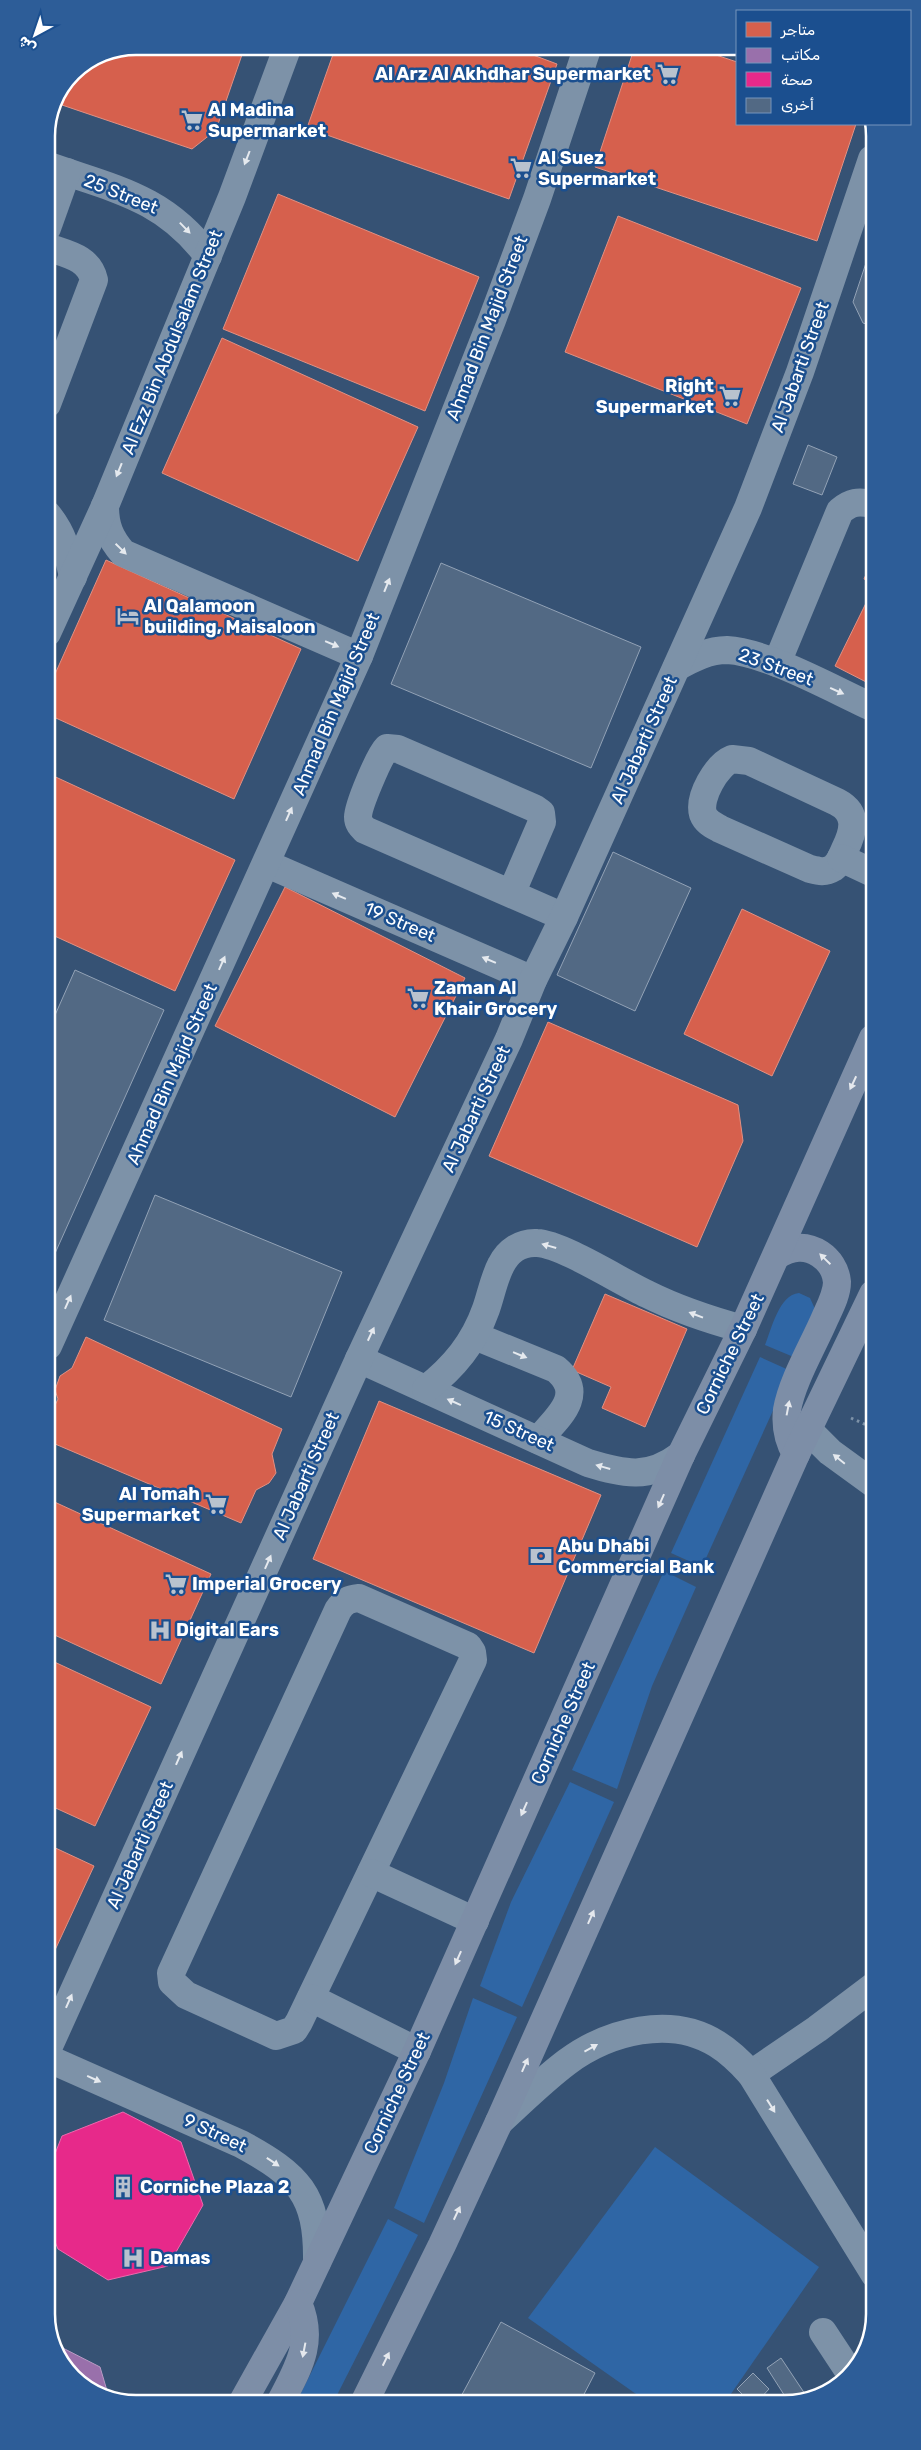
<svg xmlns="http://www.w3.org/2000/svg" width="921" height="2450" viewBox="0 0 921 2450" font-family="Rubik,'Noto Naskh Arabic',sans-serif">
<rect width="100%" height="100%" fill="#365274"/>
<g fill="#2f66a5">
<path d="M799,1293L810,1298L815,1309L796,1358L765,1345C772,1328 779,1295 799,1293Z"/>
<path d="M760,1357L791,1371L702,1567L671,1553Z"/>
<path d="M664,1571L696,1587L652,1686L617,1789L572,1770Z"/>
<path d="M570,1782L614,1802L522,2007L480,1986L511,1902Z"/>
<path d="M473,1998L517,2017L424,2223L394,2208L444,2083Z"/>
<path d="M655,2147L819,2267L726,2401H646L528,2318Z"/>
<path d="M388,2219L418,2235L333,2403H296Z"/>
</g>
<g fill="#d6604d" stroke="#e29082">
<path d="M136,46H245L216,130L192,149L59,104L73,72L102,53Z"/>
<path d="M336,46H509L557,64L509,199L307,128Z"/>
<path d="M635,46H689L737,62V124H856L817,241L595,167Z"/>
<path d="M278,194L479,277L425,411L223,329Z"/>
<path d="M618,216L801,288L747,424L565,352Z"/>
<path d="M222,338L418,427L358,561L162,473Z"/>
<path d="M106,560L301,649L234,799L47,714V692Z"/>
<path d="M872,561V583L864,579Z"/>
<path d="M868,599L872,601V685L835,666Z"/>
<path d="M47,773L235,860L175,991L48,933Z"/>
<path d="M285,887L465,978L395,1117L215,1026Z"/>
<path d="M742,909L830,951L772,1076L684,1034Z"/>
<path d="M548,1022L738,1105L743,1141L697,1247L489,1156Z"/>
<path d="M605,1294L687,1329L645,1427L602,1408L611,1387L572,1370Z"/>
<path d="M86,1337L282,1429L272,1454L276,1473L269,1483L256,1490L241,1523L48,1441V1420L58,1399L55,1390L60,1376L72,1368Z"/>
<path d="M379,1401L601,1495L534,1653L313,1559Z"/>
<path d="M48,1499L211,1574L161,1684L48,1632Z"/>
<path d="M48,1659L151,1707L95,1826L49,1805Z"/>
<path d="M49,1845L94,1866L49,1963Z"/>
</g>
<path fill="#9970ab" stroke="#b89bc4" d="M53,2343L100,2367L108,2394L77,2382Z"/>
<path fill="#e7298a" stroke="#ee69ad" d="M123,2112L181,2142L203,2205L168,2266L108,2280L58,2249L49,2227V2169L62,2136Z"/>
<g fill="#526984" stroke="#92a2b6">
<path d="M872,245V326L863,323L853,302Z"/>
<path d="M808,445L837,457L822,495L793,484Z"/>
<path d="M441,563L641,647L591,768L391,684Z"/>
<path d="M613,852L691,888L635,1011L557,975Z"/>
<path d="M75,970L164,1010L48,1269V1031Z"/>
<path d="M155,1195L342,1272L291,1397L104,1320Z"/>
<path d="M501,2322L595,2373L580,2402H458Z"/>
<path d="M781,2358L807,2397L802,2401H788L767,2368Z"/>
<path d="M753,2373L769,2389L758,2401H749L737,2389Z"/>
</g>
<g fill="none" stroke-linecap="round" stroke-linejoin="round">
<path stroke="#7d92a8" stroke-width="3" stroke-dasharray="2.5 4" stroke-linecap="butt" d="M851,1418L873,1428"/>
<g stroke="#7d92a8" stroke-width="28">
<path d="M46,165C113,189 163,196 208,256"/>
<path d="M47,228L67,172"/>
<path d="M47,247C66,254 89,257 94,280L47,404"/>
<path d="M105,506C105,526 110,538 123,553L359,656"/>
<path d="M47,514C63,533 68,553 73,577"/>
<path d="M47,633L105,506L232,197L288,46"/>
<path d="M777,663L840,511C851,502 858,501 872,504"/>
<path d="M677,667C693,658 709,650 727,650C767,652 834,690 872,707"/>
<path d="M732,759L749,761L837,802C858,813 854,831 845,849C842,856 839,864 833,868C825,873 818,871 810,869L720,829C713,825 706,822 703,814C698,797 717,765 732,759Z"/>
<path d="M841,858L873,873"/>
<path d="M267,864L533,980"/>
<path d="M511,894L542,822L541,813L534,808L398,749L387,748C379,756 358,806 358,817C358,823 361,826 365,830L564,917"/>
<path d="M475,1336L556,1369C587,1395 557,1418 538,1440"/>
<path d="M48,1346L359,656L492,320L537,199L588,46"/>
<path d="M359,1359L588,1463C625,1474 648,1480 681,1455"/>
<path d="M426,1389C454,1367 474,1343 486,1309C491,1295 494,1278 501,1265C508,1251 521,1242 537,1243C562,1244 621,1282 647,1294C677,1309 710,1320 743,1329"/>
<path d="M809,1431L830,1452L874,1484"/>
<path d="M359,1598L468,1646L472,1652L473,1660L299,2022L294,2030L276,2036L186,1995L172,1982L171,1973L338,1610C344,1601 349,1599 359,1598Z"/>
<path d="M371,1873L475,1921"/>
<path d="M311,1998L417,2051"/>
<path d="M49,2046L359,1359L509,1039L533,980L564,917L748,508L800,372L872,159"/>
<path d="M49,2059L241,2144C298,2175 318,2194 317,2262"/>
<path d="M751,2074L817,2029L874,1986"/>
<path d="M499,2122C521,2102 543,2080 567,2062C609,2031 671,2015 717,2044C730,2052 741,2063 751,2074L875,2275"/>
<path d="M823,2332L850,2373"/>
</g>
<g stroke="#7d8ea7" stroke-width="28">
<path d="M777,1255C791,1247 805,1244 820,1254C829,1260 836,1270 837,1282C837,1294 830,1307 825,1318C813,1346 792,1381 787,1410C785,1427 788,1440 796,1454"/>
<path d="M242,2403L298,2303L417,2051L681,1455L743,1329L873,1038"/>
<path d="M280,2403C298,2368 315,2342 298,2303"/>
<path d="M364,2403L442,2245L499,2122L796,1454L873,1294"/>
</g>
</g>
<defs><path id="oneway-solid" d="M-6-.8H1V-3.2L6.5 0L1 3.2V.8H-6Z" transform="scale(1.25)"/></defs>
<g fill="#e5e9ee">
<use href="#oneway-solid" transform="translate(247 158) rotate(111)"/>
<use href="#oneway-solid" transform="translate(185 228) rotate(46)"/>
<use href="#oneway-solid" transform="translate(119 470) rotate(112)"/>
<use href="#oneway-solid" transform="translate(121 549) rotate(44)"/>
<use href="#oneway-solid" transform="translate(387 585) rotate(-68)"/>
<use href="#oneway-solid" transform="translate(332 644) rotate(23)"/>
<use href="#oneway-solid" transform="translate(837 691) rotate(24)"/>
<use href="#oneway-solid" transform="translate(289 814) rotate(-66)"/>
<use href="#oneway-solid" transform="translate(339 896) rotate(-157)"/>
<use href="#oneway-solid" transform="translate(489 960) rotate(-157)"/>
<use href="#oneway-solid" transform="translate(222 963) rotate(-66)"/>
<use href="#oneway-solid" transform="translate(549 1246) rotate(-164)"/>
<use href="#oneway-solid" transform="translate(68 1302) rotate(-66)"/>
<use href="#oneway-solid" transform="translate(696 1315) rotate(-159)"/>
<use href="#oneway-solid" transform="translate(371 1334) rotate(-65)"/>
<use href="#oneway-solid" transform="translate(520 1355) rotate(22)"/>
<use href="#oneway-solid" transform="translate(454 1402) rotate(-156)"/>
<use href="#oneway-solid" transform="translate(839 1459) rotate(-141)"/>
<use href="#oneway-solid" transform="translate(603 1467) rotate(-164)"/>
<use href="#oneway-solid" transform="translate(268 1562) rotate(-66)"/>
<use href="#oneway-solid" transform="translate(179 1758) rotate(-66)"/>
<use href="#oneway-solid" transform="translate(69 2001) rotate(-66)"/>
<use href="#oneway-solid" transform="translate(591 2048) rotate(-29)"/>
<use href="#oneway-solid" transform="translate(94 2079) rotate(24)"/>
<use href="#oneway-solid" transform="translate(771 2106) rotate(58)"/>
<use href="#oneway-solid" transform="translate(273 2162) rotate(34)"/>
</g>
<g fill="#e5e8ed">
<use href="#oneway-solid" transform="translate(853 1083) rotate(115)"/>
<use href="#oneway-solid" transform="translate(825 1259) rotate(-136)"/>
<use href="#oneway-solid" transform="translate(788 1408) rotate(-79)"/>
<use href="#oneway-solid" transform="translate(661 1501) rotate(114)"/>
<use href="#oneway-solid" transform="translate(524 1809) rotate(114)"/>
<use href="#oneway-solid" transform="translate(591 1917) rotate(-66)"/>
<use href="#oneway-solid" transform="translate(458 1958) rotate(114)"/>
<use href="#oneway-solid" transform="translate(525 2065) rotate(-66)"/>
<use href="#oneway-solid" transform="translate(457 2213) rotate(-65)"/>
<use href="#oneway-solid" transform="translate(304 2350) rotate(101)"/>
<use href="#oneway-solid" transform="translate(386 2359) rotate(-64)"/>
</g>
<defs>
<g id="supermarket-bare" transform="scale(1.725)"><path d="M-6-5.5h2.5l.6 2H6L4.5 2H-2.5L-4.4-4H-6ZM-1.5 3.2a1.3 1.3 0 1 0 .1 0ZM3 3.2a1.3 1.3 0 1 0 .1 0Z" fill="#b9c2ce" stroke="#1b4f8f" stroke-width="2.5" paint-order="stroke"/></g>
<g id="hotel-bare" transform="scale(1.725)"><path d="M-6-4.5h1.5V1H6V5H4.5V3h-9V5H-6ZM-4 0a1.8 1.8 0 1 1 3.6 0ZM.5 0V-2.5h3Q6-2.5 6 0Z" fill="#b9c2ce" stroke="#1b4f8f" stroke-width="2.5" paint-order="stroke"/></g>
<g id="bank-bare" transform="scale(1.725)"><path d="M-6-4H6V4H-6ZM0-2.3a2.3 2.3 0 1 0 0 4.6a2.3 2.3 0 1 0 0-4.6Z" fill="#b9c2ce" stroke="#1b4f8f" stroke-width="2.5" paint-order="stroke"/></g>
<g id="hospital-bare" transform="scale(1.725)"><path d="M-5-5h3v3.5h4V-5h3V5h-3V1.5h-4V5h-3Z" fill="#b9c2ce" stroke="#1b4f8f" stroke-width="2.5" paint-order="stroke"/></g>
<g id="building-bare" transform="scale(1.725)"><path d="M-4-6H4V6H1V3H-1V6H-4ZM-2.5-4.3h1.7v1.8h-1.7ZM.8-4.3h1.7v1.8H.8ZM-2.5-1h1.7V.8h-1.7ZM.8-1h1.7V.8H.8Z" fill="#b9c2ce" stroke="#1b4f8f" stroke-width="2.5" paint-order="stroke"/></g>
</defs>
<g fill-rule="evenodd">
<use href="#supermarket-bare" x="668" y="74"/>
<use href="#supermarket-bare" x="192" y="120"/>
<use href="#supermarket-bare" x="521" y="168"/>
<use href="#supermarket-bare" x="730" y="396"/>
<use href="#hotel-bare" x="128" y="616"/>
<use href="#supermarket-bare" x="418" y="998"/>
<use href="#supermarket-bare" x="216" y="1504"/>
<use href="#bank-bare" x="541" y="1556"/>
<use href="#supermarket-bare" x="176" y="1584"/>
<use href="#hospital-bare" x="160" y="1630"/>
<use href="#building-bare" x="123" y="2187"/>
<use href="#hospital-bare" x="133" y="2258"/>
</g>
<g text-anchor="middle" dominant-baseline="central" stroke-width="5" stroke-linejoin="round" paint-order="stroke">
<g font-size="18" font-weight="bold" fill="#fff" stroke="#1b4f8f" text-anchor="start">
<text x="651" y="74" text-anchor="end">Al Arz Al Akhdhar Supermarket</text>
<text x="208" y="110">Al Madina<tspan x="208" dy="21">Supermarket</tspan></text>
<text x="538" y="158">Al Suez<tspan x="538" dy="21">Supermarket</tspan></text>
<text x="714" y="386" text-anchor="end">Right<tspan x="714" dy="21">Supermarket</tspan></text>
<text x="144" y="606">Al Qalamoon<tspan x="144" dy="21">building, Maisaloon</tspan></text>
<text x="434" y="988">Zaman Al<tspan x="434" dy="21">Khair Grocery</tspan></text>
<text x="200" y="1494" text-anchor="end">Al Tomah<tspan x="200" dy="21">Supermarket</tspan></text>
<text x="558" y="1546">Abu Dhabi<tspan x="558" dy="21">Commercial Bank</tspan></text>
<text x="192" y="1584">Imperial Grocery</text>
<text x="176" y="1630">Digital Ears</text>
<text x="140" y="2187">Corniche Plaza 2</text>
<text x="150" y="2258">Damas</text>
</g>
<g font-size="18" fill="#fff" stroke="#1b4f8f">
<text transform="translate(121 194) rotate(22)">25 Street</text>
<text transform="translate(487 328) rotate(-69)">Ahmad Bin Majid Street</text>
<text transform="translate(172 342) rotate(-68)">Al Ezz Bin Abdulsalam Street</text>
<text transform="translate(800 367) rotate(-70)">Al Jabarti Street</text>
<text transform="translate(776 667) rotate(20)">23 Street</text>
<text transform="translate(336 704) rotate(-67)">Ahmad Bin Majid Street</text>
<text transform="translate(644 740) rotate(-66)">Al Jabarti Street</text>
<text transform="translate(400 922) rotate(23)">19 Street</text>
<text transform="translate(172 1074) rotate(-66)">Ahmad Bin Majid Street</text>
<text transform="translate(476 1109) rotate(-65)">Al Jabarti Street</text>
<text transform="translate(730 1354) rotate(-64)">Corniche Street</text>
<text transform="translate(519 1431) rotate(24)">15 Street</text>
<text transform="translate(306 1476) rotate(-66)">Al Jabarti Street</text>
<text transform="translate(563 1723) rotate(-66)">Corniche Street</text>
<text transform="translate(140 1845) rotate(-66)">Al Jabarti Street</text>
<text transform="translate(397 2093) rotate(-65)">Corniche Street</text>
<text transform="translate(215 2133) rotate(25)">9 Street</text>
</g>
</g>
<path d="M0 0H921V2450H0ZM136 55H785A81 81 0 0 1 866 136V2314A81 81 0 0 1 785 2395H136A81 81 0 0 1 55 2314V136A81 81 0 0 1 136 55Z" fill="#2d5d98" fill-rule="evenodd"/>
<path fill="none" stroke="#fff" stroke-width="2.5" d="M136 55H785A81 81 0 0 1 866 136V2314A81 81 0 0 1 785 2395H136A81 81 0 0 1 55 2314V136A81 81 0 0 1 136 55Z"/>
<rect x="736" y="10" width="175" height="115" fill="#1b4f8f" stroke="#7695bc"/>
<rect x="746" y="22" width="25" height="15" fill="#d6604d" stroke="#7695bc"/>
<text x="781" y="35" font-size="15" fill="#ffffff">متاجر</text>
<rect x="746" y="48" width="25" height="15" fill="#9970ab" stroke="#7695bc"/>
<text x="781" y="60" font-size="15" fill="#ffffff">مكاتب</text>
<rect x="746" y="72" width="25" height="15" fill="#e7298a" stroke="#7695bc"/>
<text x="781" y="85" font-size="15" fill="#ffffff">صحة</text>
<rect x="746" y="98" width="25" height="15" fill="#526984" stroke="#7695bc"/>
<text x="781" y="110" font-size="15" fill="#ffffff">أخرى</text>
<g transform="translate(35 35) rotate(220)" stroke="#1b4f8f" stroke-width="4" paint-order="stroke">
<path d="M0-4L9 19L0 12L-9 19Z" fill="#ffffff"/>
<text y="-8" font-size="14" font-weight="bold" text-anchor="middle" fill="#ffffff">ش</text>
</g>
</svg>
